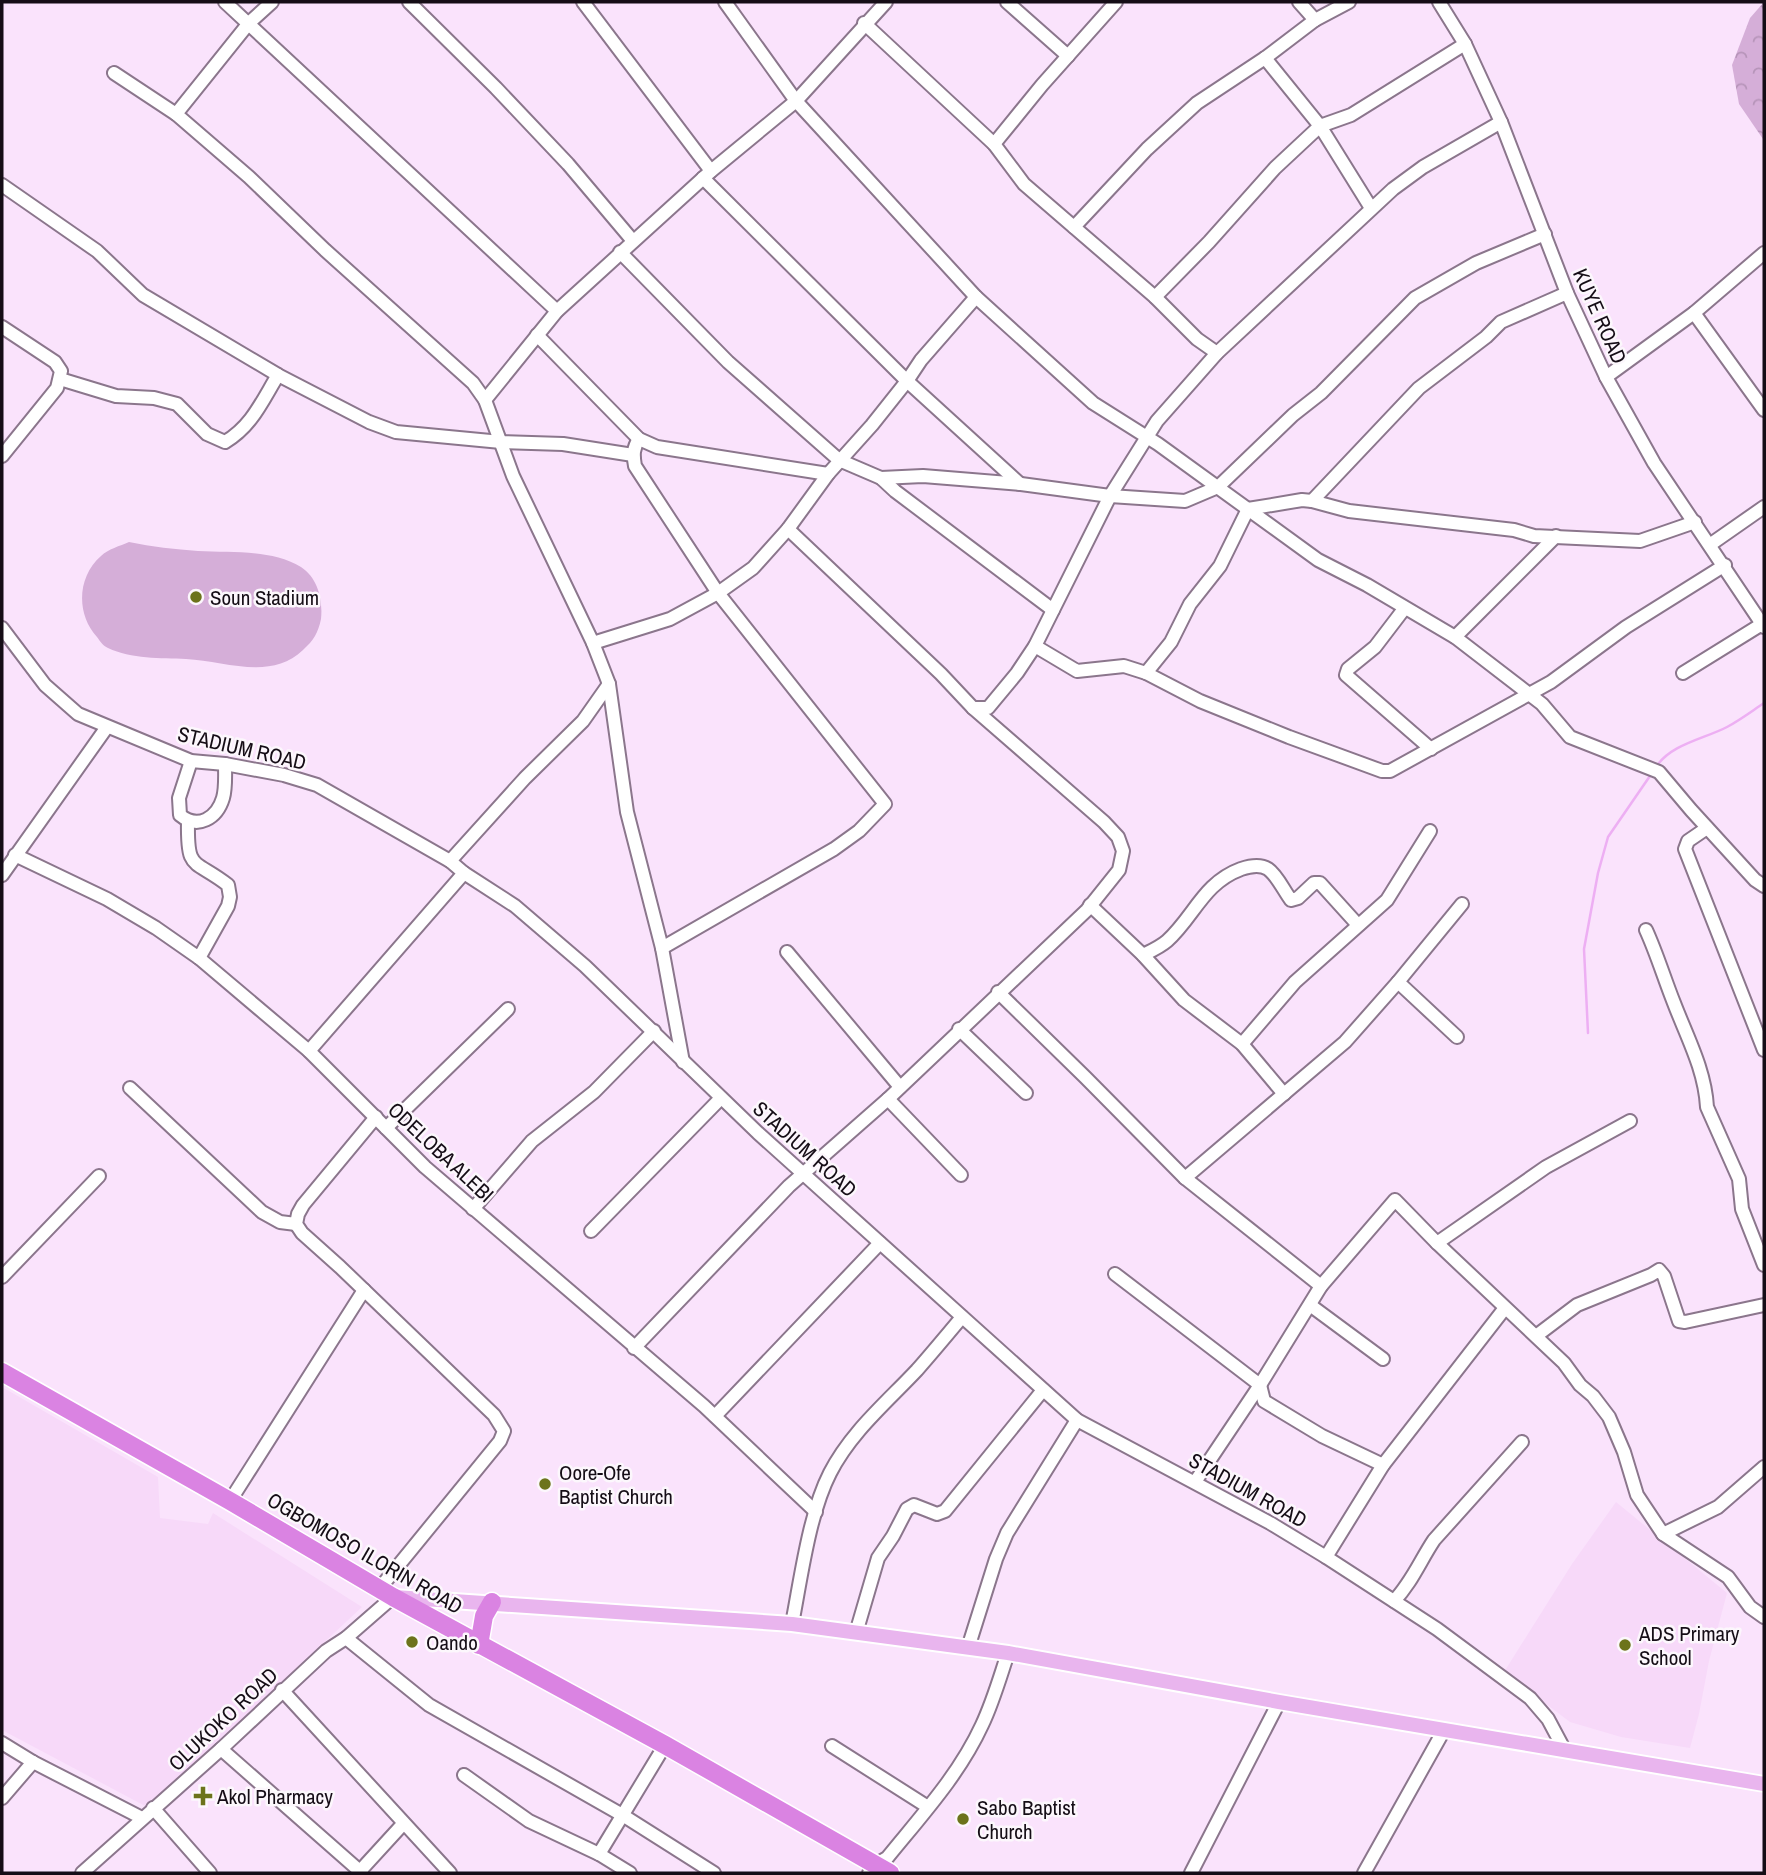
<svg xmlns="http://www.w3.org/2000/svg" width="1766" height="1875" viewBox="0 0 1766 1875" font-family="'Archivo Narrow',sans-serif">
<defs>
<pattern id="forest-crowns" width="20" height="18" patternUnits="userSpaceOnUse" patternTransform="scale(1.75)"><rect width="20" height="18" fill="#d5aed8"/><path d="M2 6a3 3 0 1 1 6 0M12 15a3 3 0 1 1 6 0" fill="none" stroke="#b694b9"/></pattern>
</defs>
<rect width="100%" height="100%" fill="#fae3fc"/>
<g fill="#f7d9f9">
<path d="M2,1387L158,1477L160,1518L208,1524L213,1513L362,1607L147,1807L2,1730Z"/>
<path d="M1616,1502L1727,1593L1709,1661L1699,1714L1690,1748L1621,1737L1570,1722L1504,1672L1572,1564Z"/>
</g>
<path fill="url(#forest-crowns)" d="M1764,2V138L1763,139L1739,104L1732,65L1750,18Z"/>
<path fill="#d5aed8" d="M129,542C152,547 175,549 198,551C232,553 271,549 301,567C318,578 323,600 321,619C318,633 314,640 303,650C271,681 225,661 186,659C161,658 131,659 108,648C103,646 100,641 97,637C76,614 77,577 101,556C108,549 120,546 129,542Z"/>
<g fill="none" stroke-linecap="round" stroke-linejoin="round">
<g stroke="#edaff3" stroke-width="2.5">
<path d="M1656,767C1671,744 1704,739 1727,727C1740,720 1752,711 1764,703"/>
<path d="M1588,1033L1584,949L1598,873L1608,837L1652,773"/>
</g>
<g stroke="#8b768c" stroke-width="16">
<g id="minor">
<path d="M225,2L557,311"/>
<path d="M409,2L496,88L568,164L633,241"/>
<path d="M583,2L711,171"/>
<path d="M725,2L796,101L976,297L1093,403L1158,444L1318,560L1367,585L1455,637L1542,704L1570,737L1659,772L1691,810L1755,880L1764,886"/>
<path d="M1007,2L1068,56"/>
<path d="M1299,2L1315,20"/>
<path d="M1439,2L1465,44L1501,122L1567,293L1606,377L1654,463L1764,627"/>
<path d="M864,23L994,144L1024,184L1155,297L1197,339L1217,353"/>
<path d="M1265,58L1320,126L1371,208"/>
<path d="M114,73L176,114L249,177L325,250L473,383L485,400L513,476L593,643L609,684L627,812L662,948L683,1062"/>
<path d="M176,114L249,23L272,2"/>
<path d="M994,144L1042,85L1116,2"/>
<path d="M703,178L907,381L1020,484"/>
<path d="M2,185L97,251L143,295L278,375L369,422L396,432L501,442L563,444L633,455"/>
<path d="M1074,227L1147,149L1197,103L1265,58L1315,20L1349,2"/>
<path d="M620,252L728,362L839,460L881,478L895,491L1053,610"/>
<path d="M1155,297L1209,242L1275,168L1320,126L1351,115L1465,44"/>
<path d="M1694,313L1764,410"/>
<path d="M2,327L55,362L61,371L57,388L2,456"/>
<path d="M537,335L639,439L657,447L828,474"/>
<path d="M1606,377L1694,313L1764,253"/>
<path d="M60,379L116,396L154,398L177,404L207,434L225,442C252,426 262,401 278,375"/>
<path d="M485,400L557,311L711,171L796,101L886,2"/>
<path d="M639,439C633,448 633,455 635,466L718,593L885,804L859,831L834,849L662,948"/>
<path d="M881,478L923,476L1021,484L1110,496L1185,501L1218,487L1293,415L1321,393L1415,298L1476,263L1545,234"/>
<path d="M1312,501L1419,388L1486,337L1501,322L1567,293"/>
<path d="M1711,544L1764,507"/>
<path d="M1404,609L1375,647L1348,669L1346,675L1431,749"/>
<path d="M2,628L45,685L78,714L191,761L225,764L284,775L317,785L450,861L464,873L515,906L585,966L758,1133L1077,1420L1270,1523L1326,1557L1437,1629L1530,1698L1548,1719L1564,1749"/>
<path d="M1455,637L1556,536"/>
<path d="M593,643L670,619L718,593L753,568L788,529L828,474L872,425L907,381L921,360L976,297"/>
<path d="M1035,646L1077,671L1124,666L1146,673L1200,701L1289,737L1382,771H1390L1551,682L1626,627L1725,565"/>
<path d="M1146,673L1171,642L1190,604L1220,566L1248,509L1302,500L1312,501L1349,511L1514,530L1534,536L1640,541L1695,522"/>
<path d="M1683,673L1762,624"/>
<path d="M973,708H988L1017,673L1035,646L1110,496L1157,421L1217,353L1393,189L1423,167L1501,122"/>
<path d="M191,761L179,798L180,815C198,830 217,818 223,798C226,788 225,774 225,764"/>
<path d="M188,821C187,872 193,858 228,885L230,897L228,906L199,958"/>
<path d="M1707,828L1688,841L1685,849L1764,1050"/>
<path d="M15,855L107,899L156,928L199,958L309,1051L425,1167L704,1406L816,1512"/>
<path d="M450,861L525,778L583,721L609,684"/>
<path d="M2,875L107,727"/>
<path d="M1090,905L1143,955L1184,1000L1242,1044L1284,1094"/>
<path d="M1646,930C1657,954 1664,978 1674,1003C1687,1037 1705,1070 1707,1107L1739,1179L1742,1209L1764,1265"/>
<path d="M787,952L900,1087"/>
<path d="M1143,955C1151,951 1160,947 1167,941C1194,917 1203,883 1241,869C1250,866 1260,864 1268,869C1277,875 1284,891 1291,900L1298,898L1314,883H1320L1358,925"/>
<path d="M1398,982L1457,1037"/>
<path d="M998,992L1085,1077L1185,1178L1321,1286"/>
<path d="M959,1029L1026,1093"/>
<path d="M1242,1044L1295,982L1387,900L1430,831"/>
<path d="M309,1051L464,873"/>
<path d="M130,1088L262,1212L280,1222L296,1224"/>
<path d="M888,1099L961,1175"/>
<path d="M376,1117L303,1205L298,1214L296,1224L302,1233L340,1267L494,1415L504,1431L500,1441L380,1588"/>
<path d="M386,1128L508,1009"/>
<path d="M1185,1178L1345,1042L1398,982L1462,904"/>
<path d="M473,1209L532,1141L594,1092L654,1031"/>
<path d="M591,1231L721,1098"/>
<path d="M1437,1243L1546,1167L1630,1121"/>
<path d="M1115,1274L1260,1385L1264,1401L1322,1436L1383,1465"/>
<path d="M2,1277L99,1176"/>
<path d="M1310,1305L1383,1359"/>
<path d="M1536,1336L1577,1305L1651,1275L1659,1270L1664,1276L1679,1321L1685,1322L1764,1305"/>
<path d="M634,1348L789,1186L888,1099L1087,910L1119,870L1123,851L1118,837L1104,822L973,708L941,674L788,529"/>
<path d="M715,1416L880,1243"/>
<path d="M1195,1482L1260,1385L1321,1286L1395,1200L1437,1243L1564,1363L1580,1385L1593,1396L1609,1417L1624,1452L1637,1495L1663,1534L1728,1577L1750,1607L1764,1617"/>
<path d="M230,1501L364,1290"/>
<path d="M1663,1534L1718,1507L1764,1467"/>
<path d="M1326,1557L1383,1465L1505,1308"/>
<path d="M1394,1601C1412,1582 1420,1561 1434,1540L1522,1442"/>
<path d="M792,1624C801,1578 809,1514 830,1473C851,1432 886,1403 917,1370C932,1353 947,1335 962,1317"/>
<path d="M856,1633L878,1558L893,1536L907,1509L914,1505L937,1514L945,1511L1043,1390"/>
<path d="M346,1638L429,1705L624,1816L714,1873"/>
<path d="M968,1648L996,1559L1007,1533L1077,1420"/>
<path d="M282,1690L450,1873"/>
<path d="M2,1743L33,1762L142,1818"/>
<path d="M832,1746L928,1807"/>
<path d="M221,1749L362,1873"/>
<path d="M464,1775L529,1821L599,1854L630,1873"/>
<path d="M2,1798L33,1762"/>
<path d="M153,1808L210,1873"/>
<path d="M599,1854L665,1745"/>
<path d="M360,1871L403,1824"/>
<path d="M82,1873L221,1749L326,1651L346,1638L393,1597"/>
<path d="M869,1873L875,1865L887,1858C921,1816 959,1775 982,1725C993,1702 1000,1677 1008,1653"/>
<path d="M1191,1873L1279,1702"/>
<path d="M1364,1873L1444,1730"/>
</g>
</g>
<g stroke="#fff" stroke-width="18">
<path id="major" d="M394,1597L792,1624L1008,1653L1279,1702L1764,1784"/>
</g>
<g stroke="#fff" stroke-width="21">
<g id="highway">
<path d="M2,1372L230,1501L393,1597L665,1745L890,1873"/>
<path d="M479,1645L484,1616L492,1602"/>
</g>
</g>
<use href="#minor" stroke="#fff" stroke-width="12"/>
<use href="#major" stroke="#e9b5ee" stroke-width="14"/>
<use href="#highway" stroke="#da83e2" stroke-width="18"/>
</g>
<g fill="#6c731b" stroke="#fcf7fc" stroke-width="2.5">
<circle cx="196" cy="597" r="7"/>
<circle cx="545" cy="1484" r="7"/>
<circle cx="412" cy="1642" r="7"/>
<circle cx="1625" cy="1645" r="7"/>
<path d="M199.5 1785.5h7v7h7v7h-7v7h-7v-7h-7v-7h7z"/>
<circle cx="963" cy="1819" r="7"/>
</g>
<g text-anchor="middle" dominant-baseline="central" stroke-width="5" stroke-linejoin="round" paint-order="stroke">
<g font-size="21" fill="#150d16" stroke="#fcf7fc">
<text transform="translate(1600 316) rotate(66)">KUYE ROAD</text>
<text transform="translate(242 748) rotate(13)">STADIUM ROAD</text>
<text transform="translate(805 1149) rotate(42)">STADIUM ROAD</text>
<text transform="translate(441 1152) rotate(43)">ODELOBA ALEBI</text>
<text transform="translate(1248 1490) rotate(29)">STADIUM ROAD</text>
<text transform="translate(365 1553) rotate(30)">OGBOMOSO ILORIN ROAD</text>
<text transform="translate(223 1719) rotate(-43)">OLUKOKO ROAD</text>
</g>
<g font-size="21" fill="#150d16" stroke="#fcf7fc" text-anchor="start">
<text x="210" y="597">Soun Stadium</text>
<text x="559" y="1472">Oore-Ofe<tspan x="559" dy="24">Baptist Church</tspan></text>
<text x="1639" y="1633">ADS Primary<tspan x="1639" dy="24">School</tspan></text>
<text x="426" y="1642">Oando</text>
<text x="217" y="1796">Akol Pharmacy</text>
<text x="977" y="1807">Sabo Baptist<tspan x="977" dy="24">Church</tspan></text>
</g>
</g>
<rect width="1766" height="1875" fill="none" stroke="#150d16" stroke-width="7"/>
</svg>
